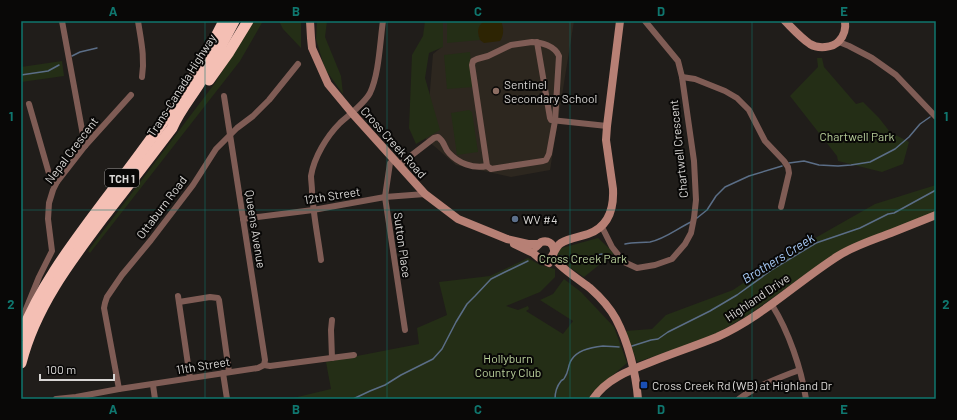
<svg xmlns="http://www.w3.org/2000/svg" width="957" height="420" viewBox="0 0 957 420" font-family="Barlow,sans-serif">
<rect width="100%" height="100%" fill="#201d1a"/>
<path fill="#2d271f" d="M443,21H574L550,170L511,177L456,165L426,139L433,54L443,46Z"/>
<g fill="#242e16">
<path d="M253,21H263L240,61L90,253L88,251L215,83Z"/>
<path d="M279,21H301V48L283,29Z"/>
<path d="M317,21H327L325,37L341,76L343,94L325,69L316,39Z"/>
<path d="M425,21H443V47L429,53L425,78L440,130L416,144L409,128L412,55L423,36Z"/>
<path d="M447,21H484C477,27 477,31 480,40L447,43Z"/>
<path d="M470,52L473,87L447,89L444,55Z"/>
<path d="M817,58H822L824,67L856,104L863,102L879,118L890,132L909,142L903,164L882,172L838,161L837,156L790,96L818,67Z"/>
<path d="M62,61L64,76L21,82V67Z"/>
<path d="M469,110L472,112L478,152L457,155L451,113Z"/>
<path d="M936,185V212L830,257L747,316L715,334L664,353L637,362L625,331L652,329L666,315L733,290L780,258L875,204Z"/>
<path d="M598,238L614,253L584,277L556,258L558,249Z"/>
<path d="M528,258L540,265L555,269V277L540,292L506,306L518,310L528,306L529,309L526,311L563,334L573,321L540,300L553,294L564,279L581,292L614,327L627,363L593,392L588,399H289L331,389L326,362L419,344L417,328L447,315L439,282L490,276Z"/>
</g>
<path fill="#2d2403" d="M484,21H501C504,28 504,35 500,41L484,43L480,40C477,31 477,27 484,21Z"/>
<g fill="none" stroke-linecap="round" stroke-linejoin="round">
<g stroke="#5b6e87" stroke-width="1.5">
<path d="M72,56L80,52L97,48"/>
<path d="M21,75L48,71L59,65"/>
<path d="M789,163L804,161L819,165L838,166L851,165L870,162L895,149L909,137L920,124L930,117"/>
<path d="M697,218L707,210L716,196L725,187L749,176L782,166"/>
<path d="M625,244C633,242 642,243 650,242C665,239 678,228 691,222"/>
<path d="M560,256L582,261L598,255L602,254"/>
<path d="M632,346L651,340L658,339L668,332L710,311L737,295L773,269L816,243L860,228L888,214L894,213L936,190"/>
<path d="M353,399L370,391L385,385L401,375L433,359L442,349L456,322L467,304L475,296L491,279L505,272L528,261"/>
<path d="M555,399C555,393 557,386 561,381C564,378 563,381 565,377C569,371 568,364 572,359C578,350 593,347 603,346C609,346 614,347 619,347"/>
</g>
<g stroke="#7f5c55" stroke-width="6">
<path d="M62,21L85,146"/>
<path d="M138,21C141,41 145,57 142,77"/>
<path d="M532,42C541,42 555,46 559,56L555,121L549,154L546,160L543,161L491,169L487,166L472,65L473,61L477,59L488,56L511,45Z"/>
<path d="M537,42L550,118L551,120L607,126"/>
<path d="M839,42L849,46L872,58L896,75L936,117"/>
<path d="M682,77L695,79L725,91L737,98L749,110L765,141L784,161L788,167L789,173L781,207"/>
<path d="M224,96L265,360L264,365"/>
<path d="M29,104L50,177L57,182"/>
<path d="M390,163L385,197L405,330"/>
<path d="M399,165L434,138L438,137C445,142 444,148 449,153C458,163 473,169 487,166"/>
<path d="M243,219L313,210L385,197L425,194"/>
<path d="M602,227L612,247L624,262L637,268L655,265L672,259L685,244L691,233L694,218L696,200L694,161L682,77L678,61L645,21"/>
<path d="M321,260C318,237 313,214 312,191C312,186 311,180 311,176C314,157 327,136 340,123C350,114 364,104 370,93C379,75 380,41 383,21"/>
<path d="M178,296L190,378"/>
<path d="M179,302L210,297L218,298L219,300L229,372"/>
<path d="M772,305C789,332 801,368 806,399"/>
<path d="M22,319L39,277L52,251L48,219L49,203L53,190L57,182L85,146L131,95"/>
<path d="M332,320L331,330L332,358"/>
<path d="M223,373L227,399"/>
<path d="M153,385L155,399"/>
<path d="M119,389L104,308L105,303L107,297L122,275L151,240L193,185L216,149L237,128L253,116L269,100L298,64"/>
<path d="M56,399L76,397L119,389L258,368L264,365L270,366L354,355"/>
<path d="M739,399C756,386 779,378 799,370"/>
</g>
<g stroke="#b78075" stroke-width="8">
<path d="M310,21L311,38L312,48L328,84L352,113L425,194L458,219L507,239L528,244H538"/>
<path d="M785,21C793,29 801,38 810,44C818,49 833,48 839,41C844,36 846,28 845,21"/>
<path d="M514,244L533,253L539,258L549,263"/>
<path d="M536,247L541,242C548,240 553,243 554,250"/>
<path d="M553,256C556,265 581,281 590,288C599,296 610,308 616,319C628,342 636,373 638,399"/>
<path d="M545,260C555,259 553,248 561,243C569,238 579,237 588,234C608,227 614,209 613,189L606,140L607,126L620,21"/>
<path d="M593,399C606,379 630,370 651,362C673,353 695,346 717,337C762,317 797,282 838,256C854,246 873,240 891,233C906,227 921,221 936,215"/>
</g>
<g stroke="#f4bfb4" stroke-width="11">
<path d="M209,80L229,52L248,21"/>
<path d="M21,335C41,285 71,246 103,203C147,145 192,87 224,21"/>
<path d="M21,363C35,307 71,260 105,215C128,186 150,157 172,128C179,111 192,96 201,81C213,61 224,41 234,21"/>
</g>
</g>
<path fill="none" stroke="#0f766e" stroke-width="1" stroke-opacity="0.55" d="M205,21V399M387,21V399M570,21V399M752,21V399M21,210H936"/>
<circle fill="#8d6e63" stroke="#090807" stroke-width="1.5" cx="496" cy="91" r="4"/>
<circle fill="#5c6f8a" stroke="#090807" stroke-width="1.5" cx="515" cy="219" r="4"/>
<rect fill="#1a4fb4" stroke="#090807" stroke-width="1.5" x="640" y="381" width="8" height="8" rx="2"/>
<g text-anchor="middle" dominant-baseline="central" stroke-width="4" stroke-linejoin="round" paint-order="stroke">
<rect fill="#090807" stroke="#9b9997" stroke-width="1" x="105" y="169" width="34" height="18" rx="3"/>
<g font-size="11" font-weight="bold" fill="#d9d7d5">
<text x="122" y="178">TCH 1</text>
</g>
<g font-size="12" fill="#d9d7d5" stroke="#090807" text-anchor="start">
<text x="504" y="84">Sentinel<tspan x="504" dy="14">Secondary School</tspan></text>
<text x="523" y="219">WV #4</text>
<text x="652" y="385">Cross Creek Rd (WB) at Highland Dr</text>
</g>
<g font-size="12" fill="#d9d7d5" stroke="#090807">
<text transform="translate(181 85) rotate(-58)">Trans-Canada Highway</text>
<text transform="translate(394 142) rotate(48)">Cross Creek Road</text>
<text transform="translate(678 149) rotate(-96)">Chartwell Crescent</text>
<text transform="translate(71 150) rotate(-53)">Nepal Crescent</text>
<text transform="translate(332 195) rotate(-9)">12th Street</text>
<text transform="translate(161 207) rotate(-53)">Ottaburn Road</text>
<text transform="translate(256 229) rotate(81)">Queens Avenue</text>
<text transform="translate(403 245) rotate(82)">Sutton Place</text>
<text transform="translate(757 297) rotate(-34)">Highland Drive</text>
<text transform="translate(203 365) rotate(-9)">11th Street</text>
</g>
<g font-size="12" fill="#b8cf9a" stroke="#090807">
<text x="857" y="136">Chartwell Park</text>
<text x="583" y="258">Cross Creek Park</text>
<text x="508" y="358">Hollyburn<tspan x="508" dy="14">Country Club</tspan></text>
</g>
<g font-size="13" font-style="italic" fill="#a9cdfb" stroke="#090807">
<text transform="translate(778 258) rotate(-32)">Brothers Creek</text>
</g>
</g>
<rect width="957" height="420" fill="none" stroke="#090807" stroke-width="44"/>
<path d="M40 374v6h74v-6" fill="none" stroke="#d9d7d5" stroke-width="2"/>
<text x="46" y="374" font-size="12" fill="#d9d7d5" stroke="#090807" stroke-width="3" paint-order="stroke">100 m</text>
<rect x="22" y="22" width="913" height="376" fill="none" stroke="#0f766e" stroke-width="1.5"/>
<g font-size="13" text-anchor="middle" font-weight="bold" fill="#0f766e">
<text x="113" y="16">A</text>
<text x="296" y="16">B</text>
<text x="478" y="16">C</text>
<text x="661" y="16">D</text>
<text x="844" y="16">E</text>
<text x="11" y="121">1</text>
<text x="946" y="121">1</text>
<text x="11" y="309">2</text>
<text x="946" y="309">2</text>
<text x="113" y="414">A</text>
<text x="296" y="414">B</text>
<text x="478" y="414">C</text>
<text x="661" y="414">D</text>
<text x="844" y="414">E</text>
</g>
</svg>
